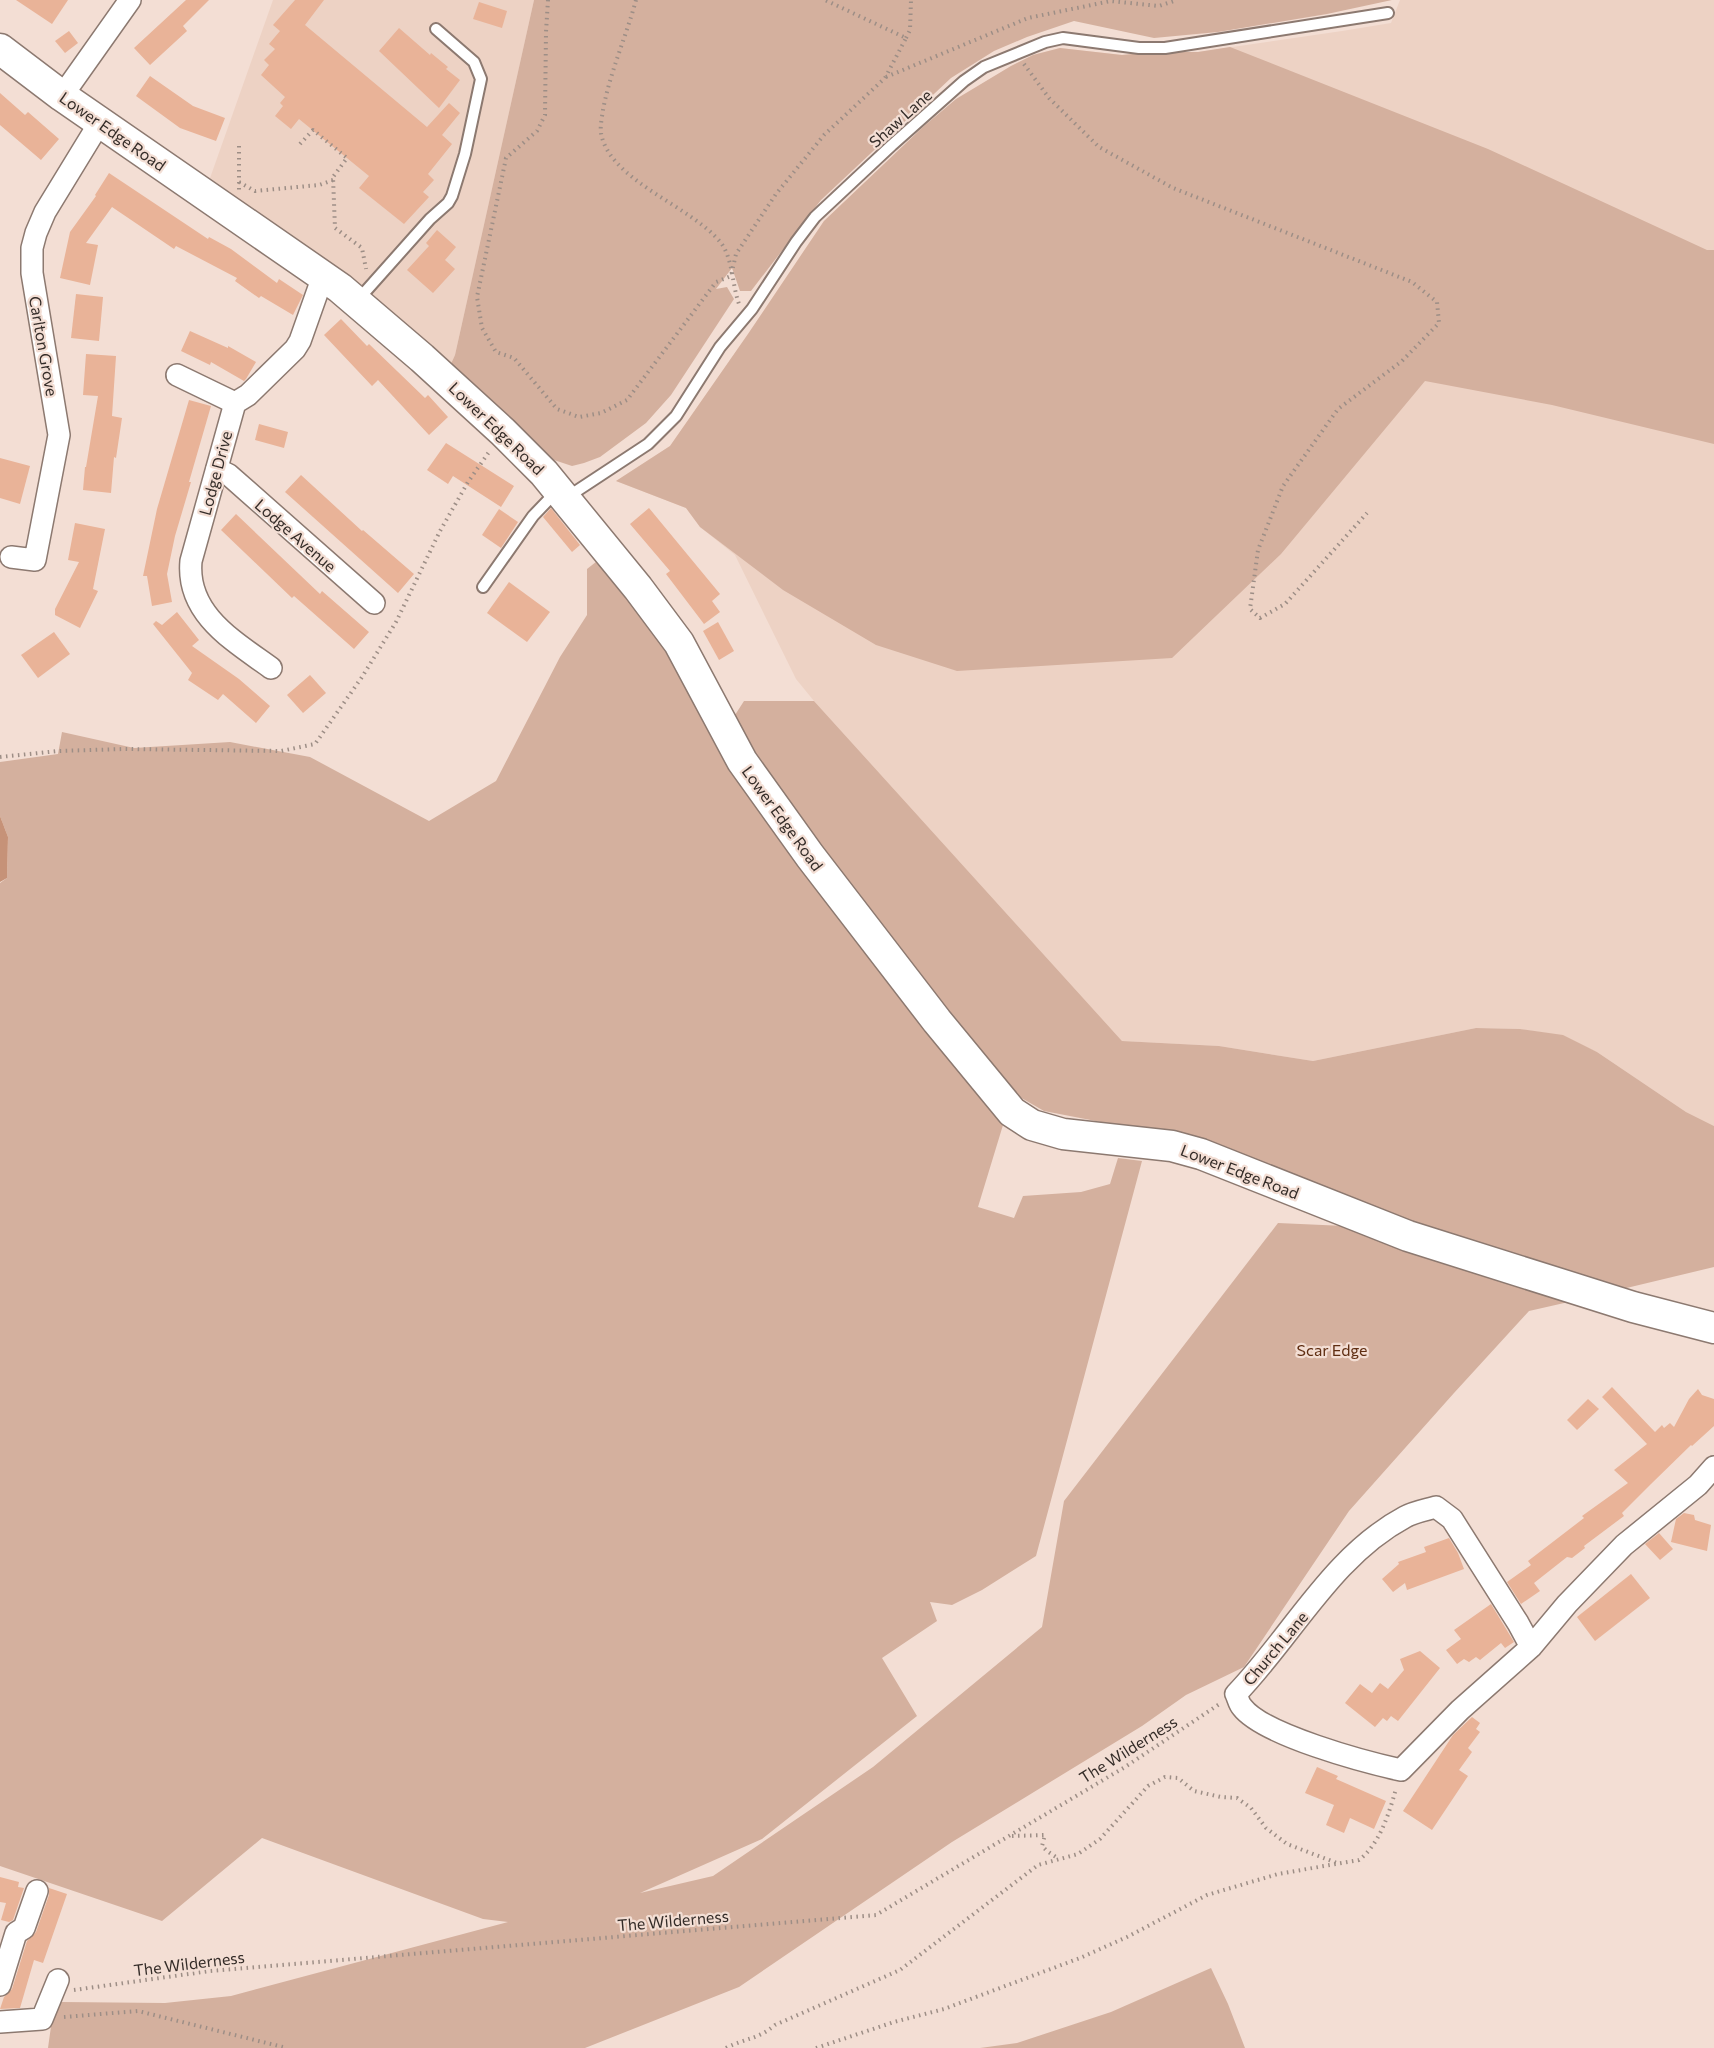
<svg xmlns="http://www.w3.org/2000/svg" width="1714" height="2048" viewBox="0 0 1714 2048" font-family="Commissioner,sans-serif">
<rect width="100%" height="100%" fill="#f3ded4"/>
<g fill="#edd2c4">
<path d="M273,0H534L455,355L450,366L419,335L350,279L209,181Z"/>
<path d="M1400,0H1714V1126L1686,1112L1597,1052L1558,1035L1520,1029L1476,1028L1313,1061L1219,1046L1122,1041L814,701L796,679L735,555L700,527L686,508L616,481L670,446L748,334L824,221L923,127L956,100L1011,66L1033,55L1060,48L1122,55L1153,52H1198L1342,31L1391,23Z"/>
</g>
<g fill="#d4b09e">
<path d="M534,0H1392L1327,14L1218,32L1154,38L1074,21L1027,37L994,51L951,78L821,200L751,291H740L732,268L716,289L727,287L734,299L671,395L646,423L600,457L584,463L572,466L554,460L450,366L455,355Z"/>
<path d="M1230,47L1488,149L1707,250H1714V444L1552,405L1425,381L1281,554L1172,658L957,671L876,645L783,590L700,527L686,508L616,481L670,446L748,334L824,221L923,127L956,99L1011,66L1033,55L1060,48L1122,55L1153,52H1198Z"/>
<path d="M601,558L673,654L729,769L792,858L1003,1125L978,1207L1014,1218L1023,1196L1081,1192L1110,1184L1118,1158L1142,1161L1036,1556L982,1590L952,1605L930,1602L937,1621L882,1658L917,1716L762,1839L640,1893L713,1876L873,1767L1042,1627L1064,1501L1278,1223L1345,1226L1573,1301L1529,1311L1454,1393L1349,1511L1244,1667L1186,1695L1142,1726L952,1842L739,1987L585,2048H48L54,2005L62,2002L165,2003L231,1996L508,1922L483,1919L262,1838L162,1921L0,1866V883L7,878L8,837L0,816V762L58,754L62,732L134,748L230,742L310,757L429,821L496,781L560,657L587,615V569Z"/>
<path d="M744,701H814L1122,1041L1219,1046L1313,1061L1476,1028L1520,1029L1563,1035L1597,1052L1686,1112L1714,1126V1267L1614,1291L1132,1128L1044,1111L1018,1096L848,885L764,769L735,715Z"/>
<path d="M1211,1968L1228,2004L1245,2048H980L1017,2043L1111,2012Z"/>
</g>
<path fill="#c69278" d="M0,816L8,837L7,878L0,882Z"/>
<g fill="#e9b398">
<path d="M16,0H68L52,24Z"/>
<path d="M186,0H209L183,26L187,31L150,65L134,48Z"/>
<path d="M295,0H324L305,25L427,127L449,103L460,113L442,135L452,144L428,174L434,180L423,192L429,197L404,224L359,188L369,176L299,119L291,129L275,116L283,106L280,103L285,97L261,75L269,65L264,60L275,49L269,44L280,31L273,25Z"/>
<path d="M479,2L507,11L502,28L473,19Z"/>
<path d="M399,28L430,55L431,53L448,67L446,69L460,80L439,108L379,51Z"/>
<path d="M69,31L78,43L65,53L55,41Z"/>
<path d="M150,76L193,106L225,118L216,141L180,128L136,96Z"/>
<path d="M0,93L25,115L28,112L59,139L41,160L0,125Z"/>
<path d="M109,173L208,239L209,237L231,249L277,283L279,279L303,295L293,315L261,296L259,298L235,281L237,278L176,246L174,249L112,207L86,243L98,245L90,285L60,278L70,232L96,196L95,195Z"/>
<path d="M437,230L456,247L445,260L455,269L433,293L407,270L429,246L426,243Z"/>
<path d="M76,294L103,297L99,341L71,338Z"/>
<path d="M341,319L367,346L369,344L425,398L428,395L448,417L429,435L378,380L372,386L324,335Z"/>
<path d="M190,331L228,348V346L256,362L246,379L244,381L211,362L210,365L181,351Z"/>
<path d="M86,354L116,356L112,416L122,418L116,458L114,457L111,493L83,490L85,467H86L98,396L83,395Z"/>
<path d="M189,400L211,406L189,482H191L175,536L167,574L172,602L152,606L147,576H143L157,509Z"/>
<path d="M259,424L288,432L284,448L255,440Z"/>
<path d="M446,443L514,486L501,507L453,476L448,484L427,470Z"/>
<path d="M0,458L30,466L20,504L0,498Z"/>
<path d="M301,475L362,531L363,530L414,574L398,593L285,492Z"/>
<path d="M551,508L580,545L572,552L543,517Z"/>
<path d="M649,508L720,594L712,601L720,612L704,624L666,574L670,571L630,524Z"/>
<path d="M499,509L518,522L501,548L482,535Z"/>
<path d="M236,514L320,594L322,591L369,632L354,649L294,596L292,598L221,530Z"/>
<path d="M75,523L105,529L93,589L98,591L80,628L55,615V609L79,562L68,560Z"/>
<path d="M509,582L550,612L527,642L487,613Z"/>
<path d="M177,612L199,640L192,646L239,679L270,706L256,723L223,694L218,700L188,680L192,673L153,624L156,621L162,625Z"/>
<path d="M718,622L734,651L719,660L703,631Z"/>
<path d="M54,632L70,654L38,678L21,655Z"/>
<path d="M310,675L326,693L303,713L287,695Z"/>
<path d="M1612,1387L1655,1432L1662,1425L1664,1428L1670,1423L1674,1427L1689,1399L1698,1389L1702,1395L1714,1399V1426L1692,1446L1691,1445L1651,1484L1622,1513L1624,1516L1584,1546L1585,1548L1572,1558L1567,1557L1534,1583L1540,1591L1521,1604L1507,1582L1531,1565L1528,1561L1584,1518L1582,1516L1628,1483L1614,1470L1647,1444L1602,1397Z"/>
<path d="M1588,1399L1599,1409L1577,1430L1567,1420Z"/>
<path d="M1684,1513L1694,1515L1695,1520L1711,1525L1707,1551L1671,1542L1676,1519Z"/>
<path d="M1659,1533L1673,1549L1660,1560L1645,1544Z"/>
<path d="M1449,1538L1458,1553L1464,1569L1407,1590L1405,1583L1393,1592L1382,1579L1399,1564L1398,1562L1426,1552L1424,1547Z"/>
<path d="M1631,1574L1650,1598L1595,1641L1577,1617Z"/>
<path d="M1491,1604L1514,1642L1505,1648L1501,1643L1480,1660L1476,1657L1469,1662L1464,1659L1457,1664L1446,1650L1461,1639L1454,1630Z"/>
<path d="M1420,1651L1440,1668L1398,1721L1391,1716L1387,1721L1383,1718L1375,1727L1345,1703L1360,1684L1372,1693L1380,1683L1388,1689L1404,1670L1400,1659Z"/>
<path d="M1472,1717L1480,1723L1476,1729L1480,1732L1468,1748L1472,1752L1459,1770L1468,1776L1432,1830L1403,1811L1453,1735Z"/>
<path d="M1317,1767L1338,1776L1336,1779L1386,1801L1374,1829L1350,1818L1344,1833L1326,1825L1334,1805L1305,1793Z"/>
<path d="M0,1877L19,1882L18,1887L24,1888L13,1920L9,1922L1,1920L6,1903L0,1902Z"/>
<path d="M49,1888L67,1894L43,1963L34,1960L20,2008L0,2009L4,1997L12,1989L27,1941L36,1932L49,1895Z"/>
</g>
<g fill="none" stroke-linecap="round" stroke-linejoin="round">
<g stroke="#8c7970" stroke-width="14">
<g id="lane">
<path d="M357,301L430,219L448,203L452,196L465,154L481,79L474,62L436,29"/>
<path d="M566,498L648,444L676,416L720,347L752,309L796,242L815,217L892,145L964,81L984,67L1045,42L1063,38L1139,48H1165L1388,13"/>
<path d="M483,587L533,516L556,492"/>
</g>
</g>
<g stroke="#8c7970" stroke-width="24">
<g id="street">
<path d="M62,96L130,0"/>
<path d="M177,375L235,403"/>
<path d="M217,469L229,475L374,603"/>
<path d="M11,557L35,560L59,435L32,273V248L36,233L45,212L100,122"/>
<path d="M271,668C234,641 186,614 191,561L235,403L248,395L295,349L300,341L323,276"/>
<path d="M1531,1647L1518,1623L1452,1519L1436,1507C1426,1510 1414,1512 1405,1517C1332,1556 1292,1636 1236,1694C1238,1698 1239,1704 1242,1707C1263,1735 1365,1762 1401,1770L1460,1710L1531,1647L1567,1604L1624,1545L1698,1485L1714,1467"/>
<path d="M0,1985L16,1933L24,1928L37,1891"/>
<path d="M0,2022L42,2019L58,1980"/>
</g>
</g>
<g stroke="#8c7970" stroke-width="33">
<path id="secondary" d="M0,49L62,96L340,288L422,358L503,432L544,473L638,588L679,643L742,761L810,856L937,1021L1012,1112L1032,1125L1063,1134L1172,1146L1201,1154L1408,1236L1633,1307L1714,1328"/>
</g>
<g stroke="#9d8e86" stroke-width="4" stroke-dasharray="1.5 4.5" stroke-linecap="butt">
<path d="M548,0L546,32L545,115L537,131L506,158L477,297L482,328L496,352L514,358L557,409L579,417L601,413L627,400L716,282L731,276L736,254L776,194L824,135L885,78L906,38L825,0"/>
<path d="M636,0C626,37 610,72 603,110C602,117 600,126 601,133C609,181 692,206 721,243C733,259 732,285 739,304"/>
<path d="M906,38L910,30L911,0"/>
<path d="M1024,64L1049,98L1099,147L1173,188L1412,282L1437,302L1439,323L1402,361L1338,409L1283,486L1258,550L1250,609L1260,618L1285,604L1367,513"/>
<path d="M886,77L1028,18L1111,1L1159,6L1177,0"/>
<path d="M300,144L313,130L347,158L333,177L335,228L362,248L366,269"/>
<path d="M239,146V192"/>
<path d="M239,182L255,191L319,185L333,180"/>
<path d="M0,757L58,751L124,749L281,751L315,744L362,677L396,622L440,531L468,482L489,452"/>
<path d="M1012,1836L1045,1835L1042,1846L1047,1851L1059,1859"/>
<path d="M74,1990L210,1971L876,1915L1125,1767L1221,1703"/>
<path d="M64,2017L138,2011L287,2048"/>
<path d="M726,2048C745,2038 757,2040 775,2025L900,1970L1038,1865L1078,1854L1100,1839L1148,1786L1165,1777L1178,1778L1194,1791L1221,1797L1237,1798L1251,1808L1266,1828L1287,1844L1337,1863"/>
<path d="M816,2048L894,2022L944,2009L1080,1958L1127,1937L1207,1895L1278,1874L1359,1860C1380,1844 1389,1813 1396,1789"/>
</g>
<use href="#lane" stroke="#fff" stroke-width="10"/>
<use href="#street" stroke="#fff" stroke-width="21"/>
<use href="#secondary" stroke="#fff" stroke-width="30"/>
</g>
<g text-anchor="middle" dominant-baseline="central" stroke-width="4.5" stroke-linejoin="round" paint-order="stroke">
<g font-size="16" fill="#342c28" stroke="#f3ded4">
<text transform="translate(900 118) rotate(-42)">Shaw Lane</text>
<text transform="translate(113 131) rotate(35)">Lower Edge Road</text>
<text transform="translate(44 346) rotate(80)">Carlton Grove</text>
<text transform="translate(497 428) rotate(44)">Lower Edge Road</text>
<text transform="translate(215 473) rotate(-75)">Lodge Drive</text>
<text transform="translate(296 535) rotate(41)">Lodge Avenue</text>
<text transform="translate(783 818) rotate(54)">Lower Edge Road</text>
<text transform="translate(1240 1171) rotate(21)">Lower Edge Road</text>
<text transform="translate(1275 1648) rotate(-50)">Church Lane</text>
<text transform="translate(1128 1749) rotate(-32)">The Wilderness</text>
<text transform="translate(673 1920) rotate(-5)">The Wilderness</text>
<text transform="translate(189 1963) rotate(-7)">The Wilderness</text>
</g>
<g font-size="16" fill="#5f2d11" stroke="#f3ded4">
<text x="1332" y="1349">Scar Edge</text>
</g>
</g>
</svg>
